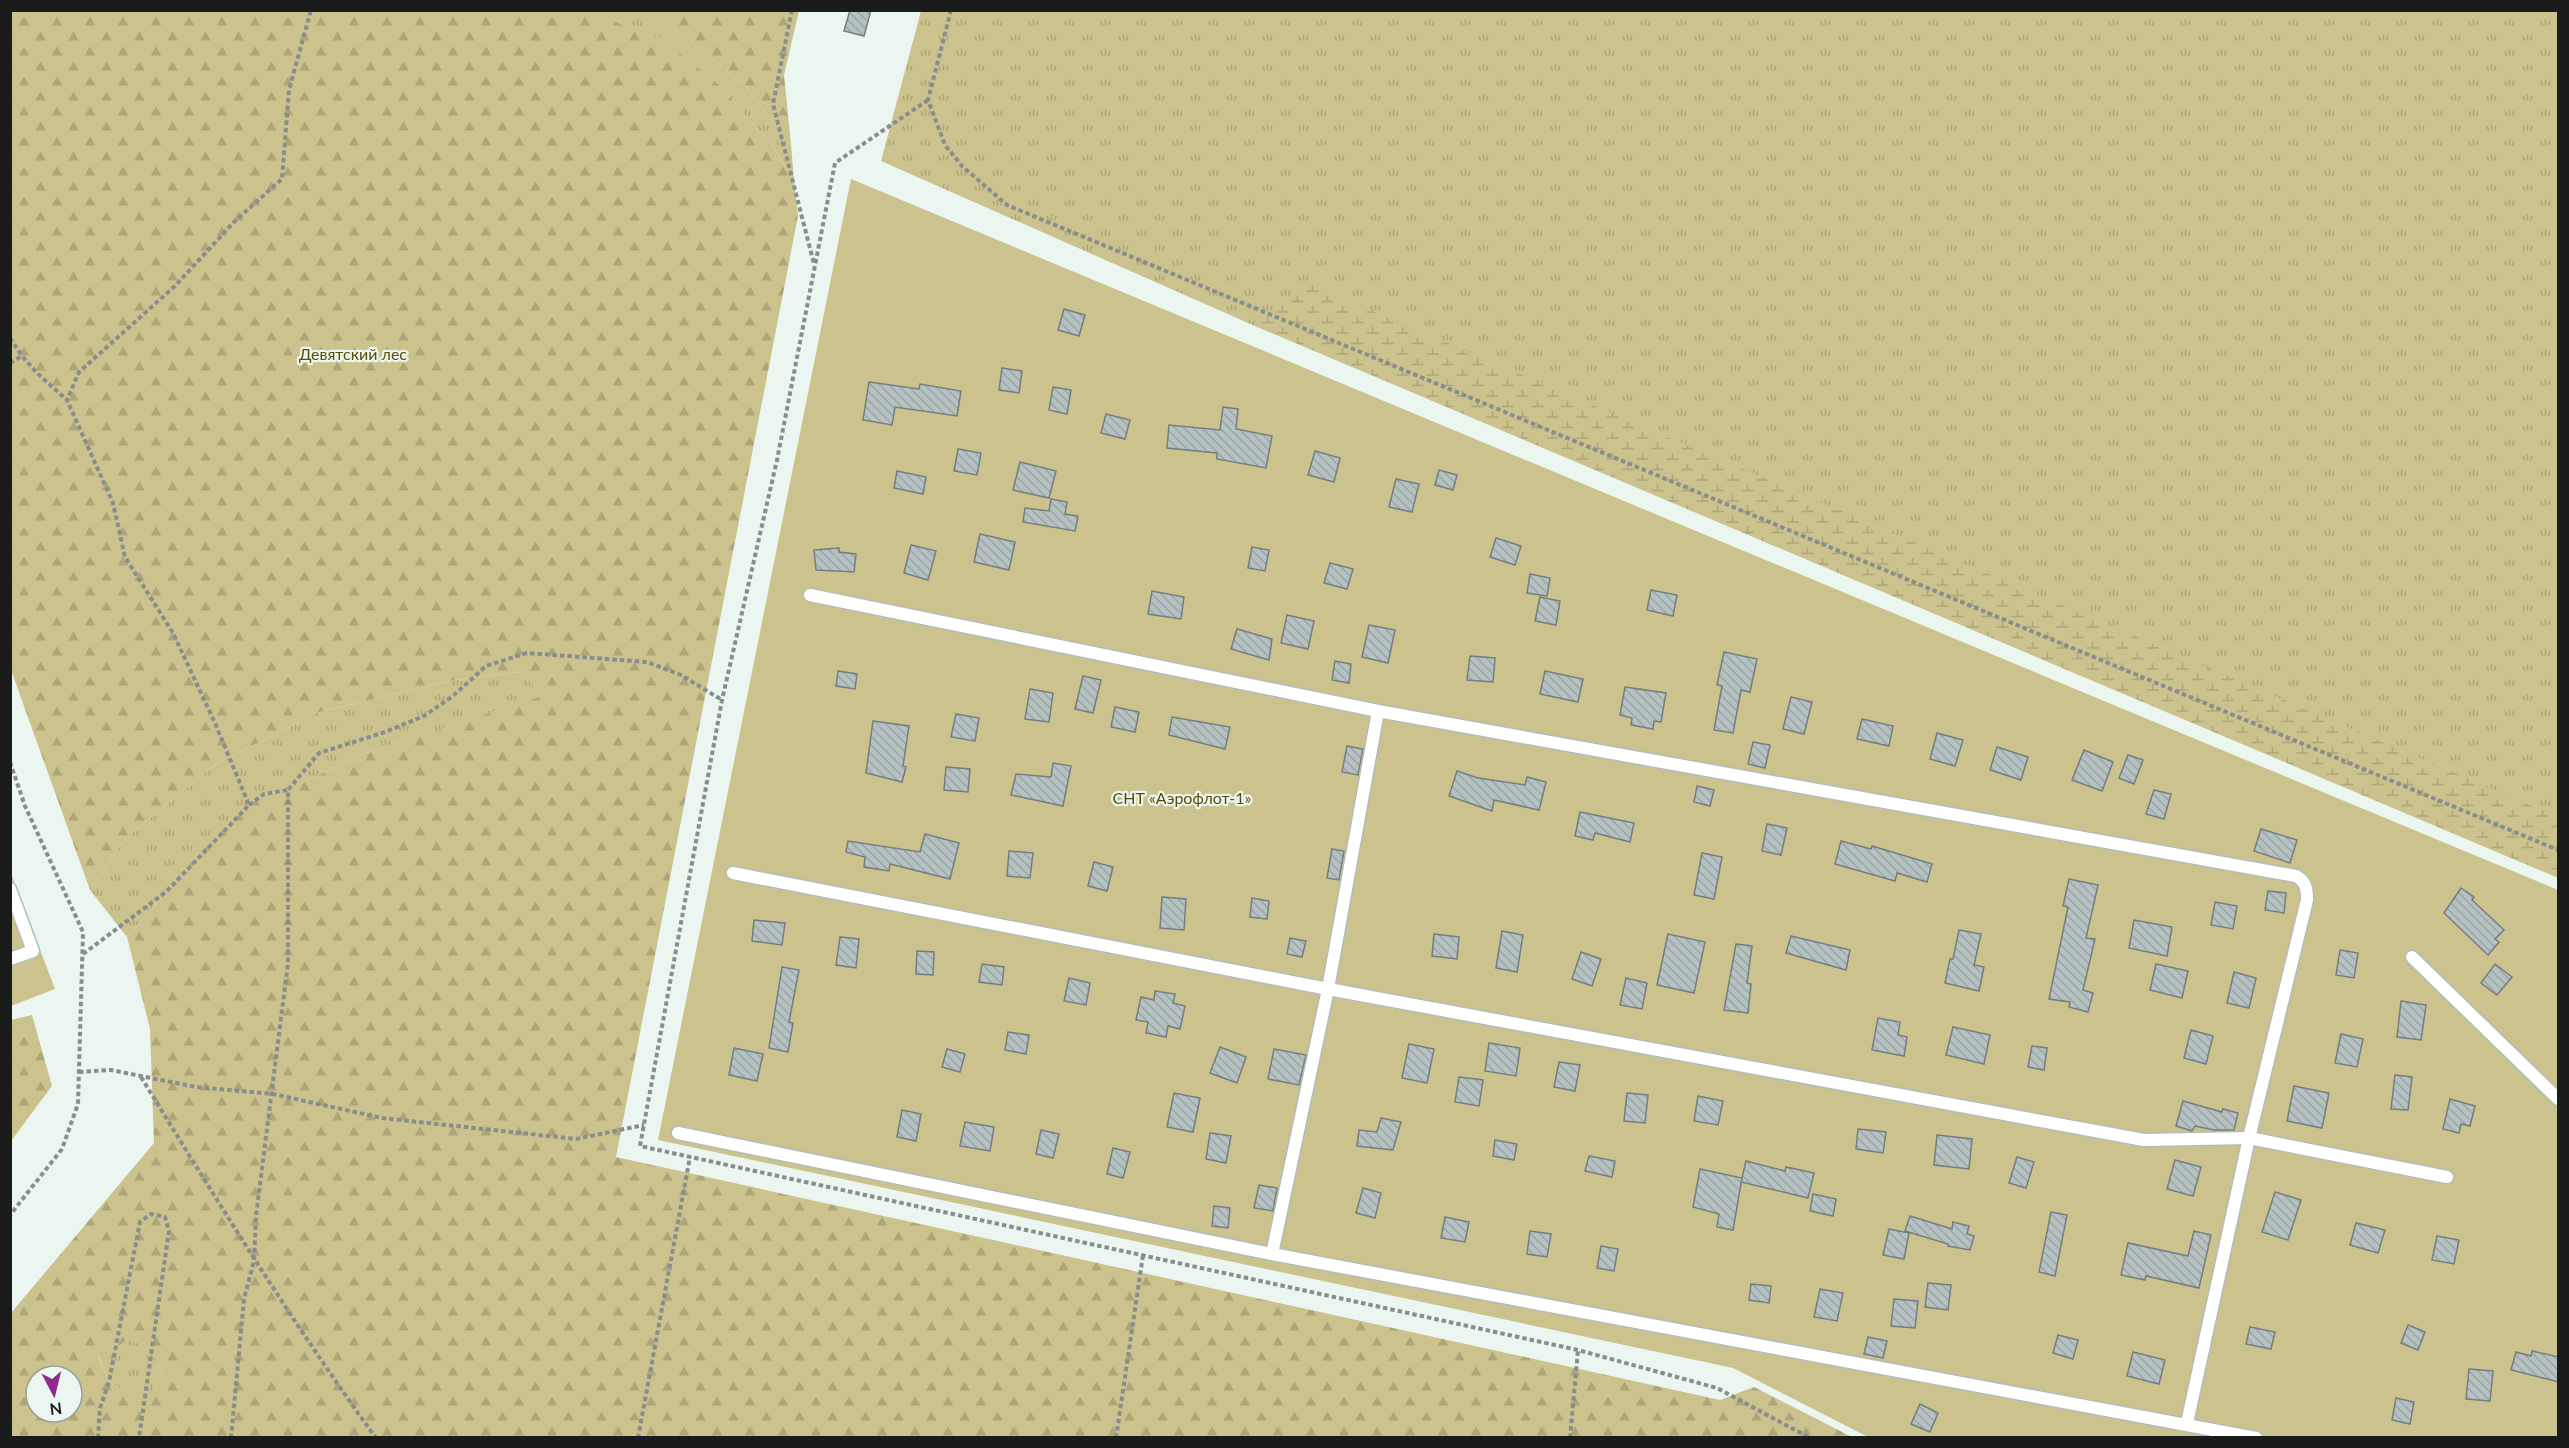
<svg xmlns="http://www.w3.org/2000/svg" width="2569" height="1448" viewBox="0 0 2569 1448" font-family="Lato,sans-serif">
<defs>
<pattern id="grass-tufts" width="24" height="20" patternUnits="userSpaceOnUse" patternTransform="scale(1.5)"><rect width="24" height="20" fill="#cbc28d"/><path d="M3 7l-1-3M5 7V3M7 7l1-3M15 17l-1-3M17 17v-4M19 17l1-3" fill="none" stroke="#aea679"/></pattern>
<pattern id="forest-firs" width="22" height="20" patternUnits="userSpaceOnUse" patternTransform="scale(1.5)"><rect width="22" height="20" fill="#cbc28d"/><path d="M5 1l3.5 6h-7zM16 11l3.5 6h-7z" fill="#aea679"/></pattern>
<pattern id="wetland-marsh" width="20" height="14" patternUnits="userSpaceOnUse" patternTransform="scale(1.5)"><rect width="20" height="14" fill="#cbc28d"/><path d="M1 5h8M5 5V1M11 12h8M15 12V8" fill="none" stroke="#aea679"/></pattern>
<pattern id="building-back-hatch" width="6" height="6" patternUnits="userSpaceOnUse" patternTransform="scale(1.5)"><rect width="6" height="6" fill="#b6c2c2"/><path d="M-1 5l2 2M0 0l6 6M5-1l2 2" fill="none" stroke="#9ca6a6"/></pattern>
</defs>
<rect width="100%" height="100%" fill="#ecf6f1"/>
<g fill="url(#grass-tufts)">
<path d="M591,11H654L748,89L787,142L791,144L794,180L770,142L747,118L722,87L691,63Z"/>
<path d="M921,11H2558V869L1255,326L881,161Z"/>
<path d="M519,672L546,695L360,755L288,790L264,794L195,858L127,937L90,890L126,838L213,766L316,713L454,680Z"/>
<path d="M127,1340L150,1346L163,1375L144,1403L109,1382L98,1355L112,1351Z"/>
</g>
<g fill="url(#forest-firs)" fill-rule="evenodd">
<path d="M591,10L620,24L659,37L722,87L747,118L770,142L794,180L798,216L616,1157L1720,1400L1754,1387L1852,1437H11V1313L154,1143L150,1029L127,937L195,858L249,805L264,794L288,790L360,755L545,695L519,672L454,680L316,713L213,766L126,838L90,890L11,670V11ZM127,1340L150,1347L163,1375L144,1402L109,1382L98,1356L112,1351ZM36,1376H72V1412H36Z"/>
<path d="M654,11H799L784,75L791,144L787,142L748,89Z"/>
<path d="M32,1015L52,1086L11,1141V1020Z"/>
</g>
<path fill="url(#wetland-marsh)" d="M1309,284L2558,817V878L1255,326Z"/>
<g fill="#cbc28d">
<path d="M851,179L2558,890V1437H1868L1733,1368L658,1140Z"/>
<path d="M10,871L55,989L11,1006H10Z"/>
</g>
<g fill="url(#building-back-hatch)" stroke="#747e7f" stroke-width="1.5">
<path d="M850,10H871L864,36L844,31Z"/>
<path d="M1064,309L1085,315L1079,336L1058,330Z"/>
<path d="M1002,368L1022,371L1019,393L999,390Z"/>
<path d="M869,382L919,389L920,384L961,391L957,416L895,407L892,425L863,420Z"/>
<path d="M1053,387L1071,390L1067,414L1049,410Z"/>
<path d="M1223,407L1238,409L1236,429L1272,436L1266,468L1217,459V453L1167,448L1169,425L1220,430Z"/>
<path d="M1106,414L1130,420L1125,439L1101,433Z"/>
<path d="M958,449L981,453L977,475L954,471Z"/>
<path d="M1315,451L1340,458L1334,482L1308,475Z"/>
<path d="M1020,462L1056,471L1049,498L1013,490Z"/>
<path d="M1439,470L1457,475L1453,490L1435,485Z"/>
<path d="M897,471L926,477L923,494L894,488Z"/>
<path d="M1396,479L1419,484L1412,512L1389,507Z"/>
<path d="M1051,499L1067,502L1065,514L1078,516L1075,531L1023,522L1025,508L1049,511Z"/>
<path d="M980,534L1015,542L1009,570L974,562Z"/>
<path d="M1496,538L1521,546L1515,565L1490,557Z"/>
<path d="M911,545L936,551L928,580L904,573Z"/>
<path d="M1252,547L1269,550L1265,571L1248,568Z"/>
<path d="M839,548V552L856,554L854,572L816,570L814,550Z"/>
<path d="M1330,563L1353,569L1347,589L1324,583Z"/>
<path d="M1530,574L1550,578L1547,596L1527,593Z"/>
<path d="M1651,590L1677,595L1673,616L1647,610Z"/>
<path d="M1152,591L1184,597L1181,619L1148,614Z"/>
<path d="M1540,597L1560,601L1556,625L1535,621Z"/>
<path d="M1287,615L1314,621L1308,649L1281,643Z"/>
<path d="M1369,625L1395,630L1388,663L1362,657Z"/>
<path d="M1237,629L1272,639L1269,660L1231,649Z"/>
<path d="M1724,652L1757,659L1750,692L1741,690L1733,733L1714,730L1722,686L1717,685Z"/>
<path d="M1470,656L1495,658L1493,682L1467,680Z"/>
<path d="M1335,661L1351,664L1349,683L1332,680Z"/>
<path d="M838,671L857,674L855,689L836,686Z"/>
<path d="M1545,671L1583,679L1578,702L1540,694Z"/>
<path d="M1083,676L1101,680L1093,713L1075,709Z"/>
<path d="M1625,687L1666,693L1661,722L1654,721L1653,729L1631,725L1632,718L1620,715Z"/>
<path d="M1030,689L1053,693L1049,722L1025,719Z"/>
<path d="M1791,697L1812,702L1804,734L1783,729Z"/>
<path d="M1115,707L1139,712L1135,732L1111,727Z"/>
<path d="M956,714L979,718L975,741L951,737Z"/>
<path d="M1172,717L1230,727L1225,749L1169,735Z"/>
<path d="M1862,719L1893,726L1889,746L1857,739Z"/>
<path d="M873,721L909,726L903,766L906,767L902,782L866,773Z"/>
<path d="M1937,733L1963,740L1955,766L1930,759Z"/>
<path d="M1753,742L1770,745L1765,768L1748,764Z"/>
<path d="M1347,746L1363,749L1358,775L1342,772Z"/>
<path d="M1997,747L2028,757L2021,780L1990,770Z"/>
<path d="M2084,750L2113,762L2102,791L2072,780Z"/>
<path d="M2128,755L2143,760L2134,784L2119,778Z"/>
<path d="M1053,763L1071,766L1063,806L1011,795L1016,774L1051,777Z"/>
<path d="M946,767L970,769L968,792L944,790Z"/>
<path d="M1457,771L1478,778L1525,785L1527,777L1546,782L1539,810L1494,800L1492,811L1449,796Z"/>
<path d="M1697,786L1714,790L1710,806L1694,802Z"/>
<path d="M2154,790L2171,794L2164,819L2146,814Z"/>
<path d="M1580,812L1634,823L1630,842L1595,833L1593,840L1575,836Z"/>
<path d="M1767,824L1787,828L1781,855L1762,851Z"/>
<path d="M2261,829L2297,840L2290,863L2254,851Z"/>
<path d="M925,834L959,843L950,879L890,864L889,871L864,867L865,857L846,852L848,841L920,852Z"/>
<path d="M1841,841L1871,849L1872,846L1932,864L1927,882L1897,873L1895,881L1835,864Z"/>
<path d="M1332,849L1344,851L1339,880L1327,878Z"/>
<path d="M1009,851L1033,853L1030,878L1007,876Z"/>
<path d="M1702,853L1722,857L1714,899L1694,895Z"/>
<path d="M1094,862L1113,867L1107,891L1088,886Z"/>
<path d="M2069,879L2098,885L2086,938L2095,939L2083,990L2093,993L2088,1012L2069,1007L2070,1002L2049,999L2068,907L2063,906Z"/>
<path d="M2461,888L2474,897L2472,900L2504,930L2495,939L2499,942L2488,955L2444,913Z"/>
<path d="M2268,891L2286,893L2284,913L2265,910Z"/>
<path d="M1162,897L1186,899L1184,930L1160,928Z"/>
<path d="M1252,898L1269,901L1267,919L1250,917Z"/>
<path d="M2215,902L2237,906L2233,929L2211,925Z"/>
<path d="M754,920L785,923L782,945L752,941Z"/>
<path d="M2134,920L2172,927L2167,956L2129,948Z"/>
<path d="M1959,930L1981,934L1974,965L1984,967L1979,991L1945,983L1950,959H1953Z"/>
<path d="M1502,931L1523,935L1517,972L1496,968Z"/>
<path d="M1434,934L1459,937L1457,959L1432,956Z"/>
<path d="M1668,934L1705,942L1694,993L1657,985Z"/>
<path d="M1791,936L1850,950L1846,970L1786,953Z"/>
<path d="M840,937L859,939L856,968L836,965Z"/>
<path d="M1290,938L1306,941L1302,957L1287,954Z"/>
<path d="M1736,944L1752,946L1747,983L1751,984L1748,1013L1724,1010Z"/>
<path d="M2340,950L2358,953L2354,978L2336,975Z"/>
<path d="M917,951L934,952L933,975L916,974Z"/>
<path d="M1581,952L1601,959L1592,986L1572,979Z"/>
<path d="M982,964L1004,967L1002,985L979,982Z"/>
<path d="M2156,964L2188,971L2182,998L2150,990Z"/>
<path d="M2495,964L2512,977L2497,995L2481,983Z"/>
<path d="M782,967L799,970L789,1022L793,1023L788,1052L769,1048Z"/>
<path d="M2234,972L2256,978L2249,1008L2227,1003Z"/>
<path d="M1069,978L1090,983L1086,1005L1064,1001Z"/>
<path d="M1626,978L1647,983L1642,1009L1620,1005Z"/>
<path d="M1155,991L1175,994L1173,1003L1185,1006L1180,1029L1168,1026L1166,1037L1146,1033L1148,1022L1136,1020L1141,997L1154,1000Z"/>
<path d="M2401,1001L2426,1005L2421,1040L2397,1037Z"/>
<path d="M1878,1018L1900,1022L1898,1035L1907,1037L1904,1056L1872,1050Z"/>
<path d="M1953,1027L1990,1035L1984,1064L1946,1055Z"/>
<path d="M2191,1030L2213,1036L2206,1064L2184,1058Z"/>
<path d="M1008,1032L1029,1035L1026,1054L1005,1050Z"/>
<path d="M2341,1034L2363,1039L2357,1067L2335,1063Z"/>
<path d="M1489,1043L1520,1048L1516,1076L1485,1071Z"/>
<path d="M1409,1044L1434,1049L1427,1083L1402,1078Z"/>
<path d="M2032,1046L2047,1048L2044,1070L2028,1067Z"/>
<path d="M1220,1047L1246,1057L1237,1083L1210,1073Z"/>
<path d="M734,1048L763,1054L757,1081L729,1075Z"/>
<path d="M947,1049L965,1054L960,1072L942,1067Z"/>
<path d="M1274,1049L1306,1055L1299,1085L1268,1079Z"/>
<path d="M1559,1062L1580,1065L1575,1091L1554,1087Z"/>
<path d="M2395,1075L2412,1077L2408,1110L2391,1109Z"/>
<path d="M1459,1077L1483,1080L1479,1106L1455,1102Z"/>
<path d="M2294,1086L2329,1093L2322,1128L2287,1121Z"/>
<path d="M1174,1093L1200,1098L1193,1132L1167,1127Z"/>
<path d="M1627,1093L1648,1095L1645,1123L1624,1121Z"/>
<path d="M1698,1096L1723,1101L1718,1125L1694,1121Z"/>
<path d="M2450,1099L2475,1106L2470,1126L2461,1124L2459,1133L2443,1129Z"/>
<path d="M2183,1101L2222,1112L2223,1109L2238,1113L2234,1130H2214L2195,1126L2192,1131L2176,1126Z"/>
<path d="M902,1110L921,1114L916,1141L897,1137Z"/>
<path d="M1381,1118L1401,1122L1393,1150L1357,1146L1359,1130L1377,1132Z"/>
<path d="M965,1122L994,1127L990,1151L960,1146Z"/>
<path d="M1858,1129L1886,1132L1883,1153L1856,1149Z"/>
<path d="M1041,1130L1059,1134L1053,1158L1036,1154Z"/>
<path d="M1210,1133L1231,1136L1226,1163L1206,1159Z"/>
<path d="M1937,1135L1972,1139L1969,1169L1934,1165Z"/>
<path d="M1495,1140L1517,1144L1514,1160L1493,1156Z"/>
<path d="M1113,1148L1130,1152L1123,1178L1107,1174Z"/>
<path d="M1589,1156L1615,1161L1612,1177L1585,1171Z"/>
<path d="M2017,1157L2034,1162L2026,1188L2009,1183Z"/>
<path d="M2175,1160L2201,1167L2193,1196L2167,1189Z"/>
<path d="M1746,1161L1785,1171L1786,1167L1814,1173L1808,1198L1741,1182Z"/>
<path d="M1700,1169L1742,1178L1733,1230L1717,1227L1719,1214L1693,1207Z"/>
<path d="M1259,1185L1277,1188L1273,1211L1254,1208Z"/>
<path d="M1363,1188L1381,1193L1375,1218L1356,1213Z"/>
<path d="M2275,1192L2301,1200L2288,1240L2262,1232Z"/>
<path d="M1813,1194L1836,1199L1833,1216L1810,1211Z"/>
<path d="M1214,1206L1230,1208L1228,1228L1212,1226Z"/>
<path d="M2051,1212L2067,1215L2055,1276L2039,1272Z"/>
<path d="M1910,1216L1952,1229L1953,1222L1969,1226L1967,1234L1974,1236L1970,1250L1948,1246V1244L1905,1231Z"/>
<path d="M1445,1217L1469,1222L1465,1242L1441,1238Z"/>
<path d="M2356,1223L2385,1230L2378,1253L2350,1245Z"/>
<path d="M1889,1229L1909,1233L1904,1259L1883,1255Z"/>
<path d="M1530,1231L1551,1234L1547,1257L1527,1254Z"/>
<path d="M2194,1231L2211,1235L2199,1288L2146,1276L2145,1280L2121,1275L2128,1243L2188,1256Z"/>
<path d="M2437,1236L2459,1240L2454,1264L2432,1260Z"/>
<path d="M1601,1246L1618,1249L1614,1271L1597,1268Z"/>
<path d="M1928,1283L1951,1285L1948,1310L1925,1307Z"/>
<path d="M1751,1284L1771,1286L1769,1303L1749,1300Z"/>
<path d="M1820,1289L1843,1293L1837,1321L1814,1317Z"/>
<path d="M1894,1299L1918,1301L1915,1328L1891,1326Z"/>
<path d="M2408,1325L2425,1332L2418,1350L2401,1343Z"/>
<path d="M2250,1327L2275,1332L2271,1349L2246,1344Z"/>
<path d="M2058,1335L2078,1340L2073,1359L2053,1353Z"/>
<path d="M1868,1337L1887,1341L1883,1358L1864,1354Z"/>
<path d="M2532,1351L2559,1357V1382L2511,1370L2516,1352L2531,1356Z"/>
<path d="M2133,1352L2165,1360L2159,1384L2127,1376Z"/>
<path d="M2469,1369L2493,1371L2490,1401L2466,1399Z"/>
<path d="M2396,1398L2414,1402L2410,1424L2392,1420Z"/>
<path d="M1920,1404L1938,1413L1930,1432L1911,1424Z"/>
</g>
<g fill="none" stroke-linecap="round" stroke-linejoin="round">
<g stroke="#b3bdb8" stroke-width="15">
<g id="service">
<path d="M810,595L1378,711L2296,876C2306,882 2307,888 2307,900L2249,1138L2187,1423"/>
<path d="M733,873L1328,989L2144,1140L2249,1138L2447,1177"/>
<path d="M10,889L33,951L10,959"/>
<path d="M2412,957L2558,1099"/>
<path d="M678,1133L1272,1254L2256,1438"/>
<path d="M1272,1254L1328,989L1378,711"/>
</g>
</g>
<g stroke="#878e8b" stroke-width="4" stroke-dasharray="4.5 3" stroke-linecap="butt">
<path d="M792,10L773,104L814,264"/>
<path d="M951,10L928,100L945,145L962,166L1007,205L2558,850"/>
<path d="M928,100L835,163L777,460L722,700L640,1146L1578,1350L1717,1388L1810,1438"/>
<path d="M10,338L22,356"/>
<path d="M10,363L22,356L37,373L67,400"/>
<path d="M10,762L25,806L83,932L78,1104L62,1149L10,1215"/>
<path d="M249,805L264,794L288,790"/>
<path d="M83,954L166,892L249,805L215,723L173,633L125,557L113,503L67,400L79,372L175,286L234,222L282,179L289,90L311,10"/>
<path d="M79,1072L111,1070L196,1087L273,1094L382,1118L576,1139L644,1125"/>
<path d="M141,1077C216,1199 291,1321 376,1438"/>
<path d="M98,1438L100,1408L109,1382L140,1222L151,1214L165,1217L169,1231L139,1438"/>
<path d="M231,1438L244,1299L254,1261L256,1216L288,963V790L319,753L385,732L424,716L453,696L486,666L527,653L647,662L681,675L722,700"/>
<path d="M638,1438L690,1157"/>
<path d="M1116,1438L1143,1255"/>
<path d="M1570,1438L1578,1350"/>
</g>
<use href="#service" stroke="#fff" stroke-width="12"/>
</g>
<g text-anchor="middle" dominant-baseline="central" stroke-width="4.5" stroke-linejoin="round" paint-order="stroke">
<g font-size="16" fill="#594e07" stroke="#ecf6f1">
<text x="353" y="353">Девятский лес</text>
<text x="1182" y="797">СНТ «Аэрофлот-1»</text>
</g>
</g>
<rect width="2569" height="1448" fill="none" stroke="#191c1b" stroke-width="24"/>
<g transform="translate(54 1394) rotate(173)"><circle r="28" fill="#ecf6f1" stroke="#989f9b" stroke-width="1.5"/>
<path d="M0-4.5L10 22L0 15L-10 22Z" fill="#90298e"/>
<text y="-9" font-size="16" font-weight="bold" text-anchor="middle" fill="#191c1b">N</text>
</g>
</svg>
